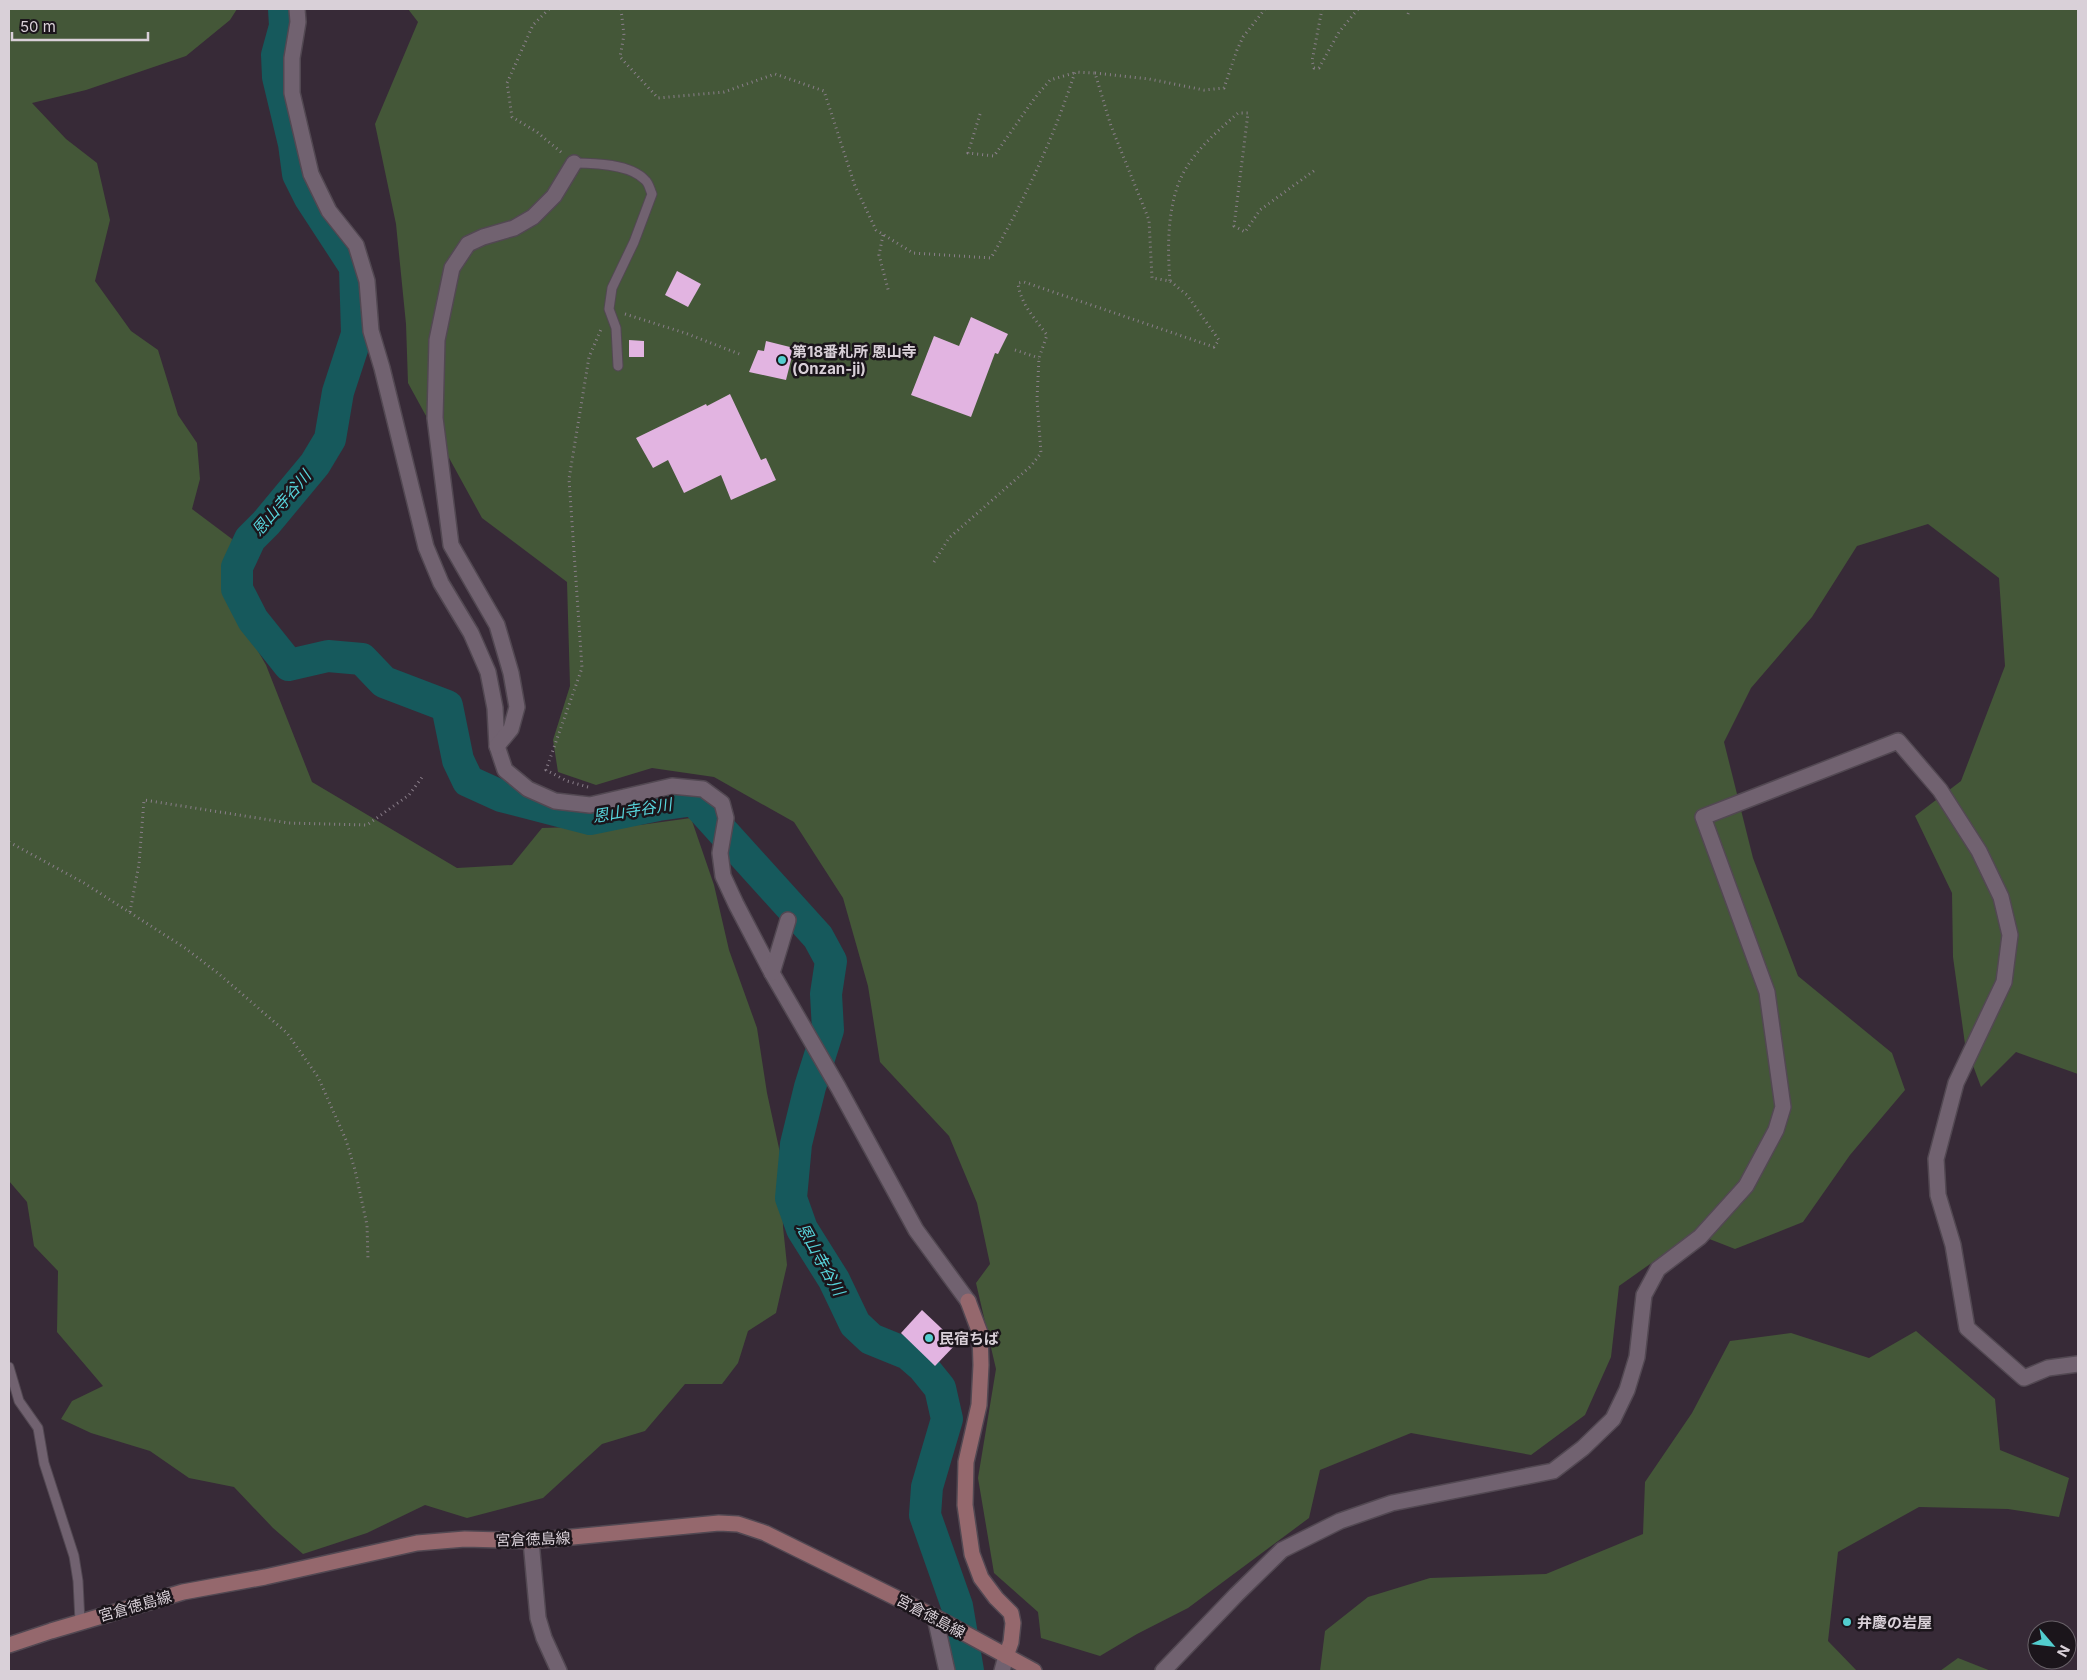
<svg xmlns="http://www.w3.org/2000/svg" width="2087" height="1680" viewBox="0 0 2087 1680" font-family="Inter,'Noto Sans JP',sans-serif">
<rect width="100%" height="100%" fill="#372a37"/>
<g fill="#445738">
<path d="M9,9H237L230,20L186,56L86,90L32,103L66,139L97,163L110,220L95,281L131,331L158,350L178,415L197,443L200,479L192,509L232,539L228,599L266,665L312,782L457,868L512,865L542,828L640,825L691,818L714,885L729,950L757,1028L767,1093L782,1162L783,1227L787,1265L776,1313L748,1331L738,1363L722,1384H685L645,1431L602,1444L543,1498L467,1518L425,1505L367,1533L303,1554L273,1528L234,1487L189,1478L150,1451L91,1433L61,1419L72,1401L103,1386L57,1332L58,1271L34,1246L27,1202L9,1181Z"/>
<path d="M408,9H2078V1074L2016,1052L1981,1087L1965,1044L1953,957L1952,893L1915,816L1961,781L2005,666L1999,578L1928,524L1857,546L1812,617L1751,688L1724,742L1753,858L1798,976L1892,1053L1905,1090L1850,1155L1803,1222L1735,1249L1694,1233L1619,1286L1611,1357L1585,1415L1531,1455L1411,1433L1320,1470L1309,1518L1188,1608L1137,1634L1100,1656L1041,1638L1038,1612L994,1573L978,1478L996,1369L976,1283L990,1264L977,1203L949,1136L880,1062L868,986L843,898L794,822L714,777L652,768L596,785L558,772L553,740L570,686L567,582L482,518L408,383L406,324L396,224L375,124L418,22Z"/>
<path d="M1916,1331L1995,1399L2000,1450L2069,1478L2059,1517L2008,1509L1919,1507L1838,1552L1828,1641L1857,1671H1320L1325,1631L1368,1597L1430,1578L1546,1574L1643,1534L1645,1482L1692,1413L1730,1341L1791,1333L1869,1358Z"/>
<path d="M1958,1658L1991,1671H1940Z"/>
</g>
<g fill="none" stroke-linecap="round" stroke-linejoin="round">
<path stroke="#16595c" stroke-width="32" d="M284,9L285,26L277,55L278,77L294,144L298,174L310,198L355,267L357,334L338,392L330,439L315,464L266,523L250,539L237,567V589L253,620L289,665L328,656L362,659L384,682L447,706L458,760L468,781L501,796L590,819L658,805L694,800L818,937L831,961L826,994L828,1030L810,1087L796,1144L791,1198L802,1229L834,1280L855,1324L871,1339L908,1354L923,1367L940,1388L947,1419L927,1487L925,1515L957,1606L968,1671"/>
</g>
<g fill="#e2b4e1">
<path d="M677,271L701,284L688,307L665,295Z"/>
<path d="M971,317L1008,334L998,354L995,353L971,417L911,395L934,336L959,346Z"/>
<path d="M629,340L644,341V357H629Z"/>
<path d="M766,341L794,348L786,380L749,372L758,350L764,351Z"/>
<path d="M730,394L761,460L766,458L776,480L731,500L721,475L684,493L668,460L653,468L636,438L706,404L707,406Z"/>
<path d="M922,1310L957,1343L935,1366L901,1333Z"/>
</g>
<g fill="none" stroke-linecap="round" stroke-linejoin="round">
<g stroke="#524852" stroke-width="11">
<g id="lane">
<path d="M574,163C595,163 630,164 645,180C649,183 650,190 652,194L634,242L612,288L609,309L616,328L618,366"/>
<path d="M9,1367L19,1401L38,1428L44,1463L74,1556L78,1581L80,1622"/>
</g>
</g>
<g stroke="#524852" stroke-width="18">
<g id="street">
<path d="M297,9L298,22L292,58V93L311,174L329,211L356,245L367,281L371,331L382,368L426,547L441,583L471,633L488,672L495,708L497,746L505,770L528,789L555,801L590,805L672,786L703,789L722,803L726,818L720,853L723,876L736,904L772,973L838,1087L916,1230L968,1301"/>
<path d="M497,746L511,729L517,707L511,673L497,625L451,545L435,418L437,340L452,268L468,244L483,237L514,228L533,217L554,196L574,163"/>
<path d="M772,973L788,920"/>
<path d="M531,1541L538,1618L544,1638L559,1671"/>
<path d="M935,1617L947,1671"/>
<path d="M1002,1671L1006,1656"/>
<path d="M1163,1671L1236,1595L1282,1550L1340,1521L1392,1503L1553,1471L1583,1448L1613,1419L1627,1390L1637,1357L1644,1295L1658,1269L1700,1237L1746,1186L1776,1130L1783,1107L1767,992L1703,817L1898,741L1940,790L1979,851L2001,897L2010,935L2004,982L1956,1083L1936,1159L1938,1195L1953,1245L1967,1328L2024,1378L2048,1368L2078,1364"/>
</g>
</g>
<g stroke="#524852" stroke-width="18">
<g id="secondary">
<path d="M968,1301L980,1333L981,1365L979,1405L966,1462L965,1505L972,1554L981,1578L996,1598L1011,1613L1013,1623L1011,1642L1006,1656"/>
<path d="M9,1645L51,1631L183,1592L265,1577L417,1543L465,1539L531,1541L719,1523L738,1524L765,1533L935,1617L1034,1671"/>
</g>
</g>
<g stroke="#8a7f8a" stroke-width="3" stroke-dasharray="1 4" stroke-linecap="butt">
<path d="M549,9L533,25L507,83L512,117L537,132L562,153"/>
<path d="M621,9L624,35L620,57L658,98L724,92L775,74L824,91L855,186L876,230L913,253L991,258C1025,199 1054,137 1075,72L1095,73L1111,126L1149,220L1152,278L1170,281C1167,245 1167,196 1188,165C1201,145 1220,129 1238,113H1248L1234,226L1245,232L1260,210L1315,170"/>
<path d="M1322,9L1312,61L1314,68H1319L1339,32L1358,9"/>
<path d="M1408,14L1410,9"/>
<path d="M1095,73L1149,79L1204,90L1224,88L1237,50L1243,37L1265,9"/>
<path d="M980,114L968,153L994,156L1034,99L1050,80L1074,73"/>
<path d="M883,235L879,255L889,293"/>
<path d="M625,314L685,333L742,355"/>
<path d="M1015,350L1039,358"/>
<path d="M934,562L949,538L1031,466L1041,453L1037,399L1039,358L1047,335C1035,319 1020,303 1018,283L1024,282L1214,347L1219,340L1187,295L1170,281"/>
<path d="M588,787L567,781L546,770L582,668L569,479L589,357L602,327"/>
<path d="M9,842L84,883L185,948L219,974L287,1033L318,1077L346,1140L355,1170L367,1225L368,1260"/>
<path d="M130,912L139,864L144,800L289,823L367,825L409,795L423,776"/>
</g>
<use href="#lane" stroke="#716270" stroke-width="9"/>
<use href="#street" stroke="#716270" stroke-width="15"/>
<use href="#secondary" stroke="#95686d" stroke-width="15"/>
</g>
<g fill="#52cdce" stroke="#1b151b" stroke-width="2">
<circle cx="782" cy="360" r="5"/>
<circle cx="929" cy="1338" r="5"/>
<circle cx="1847" cy="1622" r="5"/>
</g>
<g text-anchor="middle" dominant-baseline="central" stroke-width="5" stroke-linejoin="round" paint-order="stroke">
<g font-size="15" font-weight="bold" fill="#d9d0d8" stroke="#1b151b" text-anchor="start">
<text x="792" y="351">第18番札所 恩山寺<tspan x="792" dy="17">(Onzan-ji)</tspan></text>
<text x="939" y="1338">民宿ちば</text>
<text x="1857" y="1622">弁慶の岩屋</text>
</g>
<g font-size="15" fill="#d9d0d8" stroke="#1b151b">
<text transform="translate(533 1539) rotate(-2)">宮倉徳島線</text>
<text transform="translate(135 1606) rotate(-16)">宮倉徳島線</text>
<text transform="translate(931 1616) rotate(28)">宮倉徳島線</text>
</g>
<g font-size="16" font-style="italic" fill="#57d4db" stroke="#1b151b">
<text transform="translate(281 503) rotate(-49)">恩山寺谷川</text>
<text transform="translate(632 810) rotate(-9)">恩山寺谷川</text>
<text transform="translate(821 1259) rotate(61)">恩山寺谷川</text>
</g>
</g>
<rect width="2087" height="1680" fill="none" stroke="#d9d0d8" stroke-width="20"/>
<g transform="translate(2052 1645) rotate(118)"><circle r="24" fill="#1b151b" stroke="#676067"/>
<path d="M0-4L9 19L0 12L-9 19Z" fill="#52cdce"/>
<text y="-8" font-size="14" font-weight="bold" text-anchor="middle" fill="#d9d0d8">N</text>
</g>
<path d="M12 32v8h136v-8" fill="none" stroke="#d9d0d8" stroke-width="2.5"/>
<text x="20" y="32" font-size="15" fill="#d9d0d8" stroke="#1b151b" stroke-width="4" paint-order="stroke">50 m</text>
</svg>
